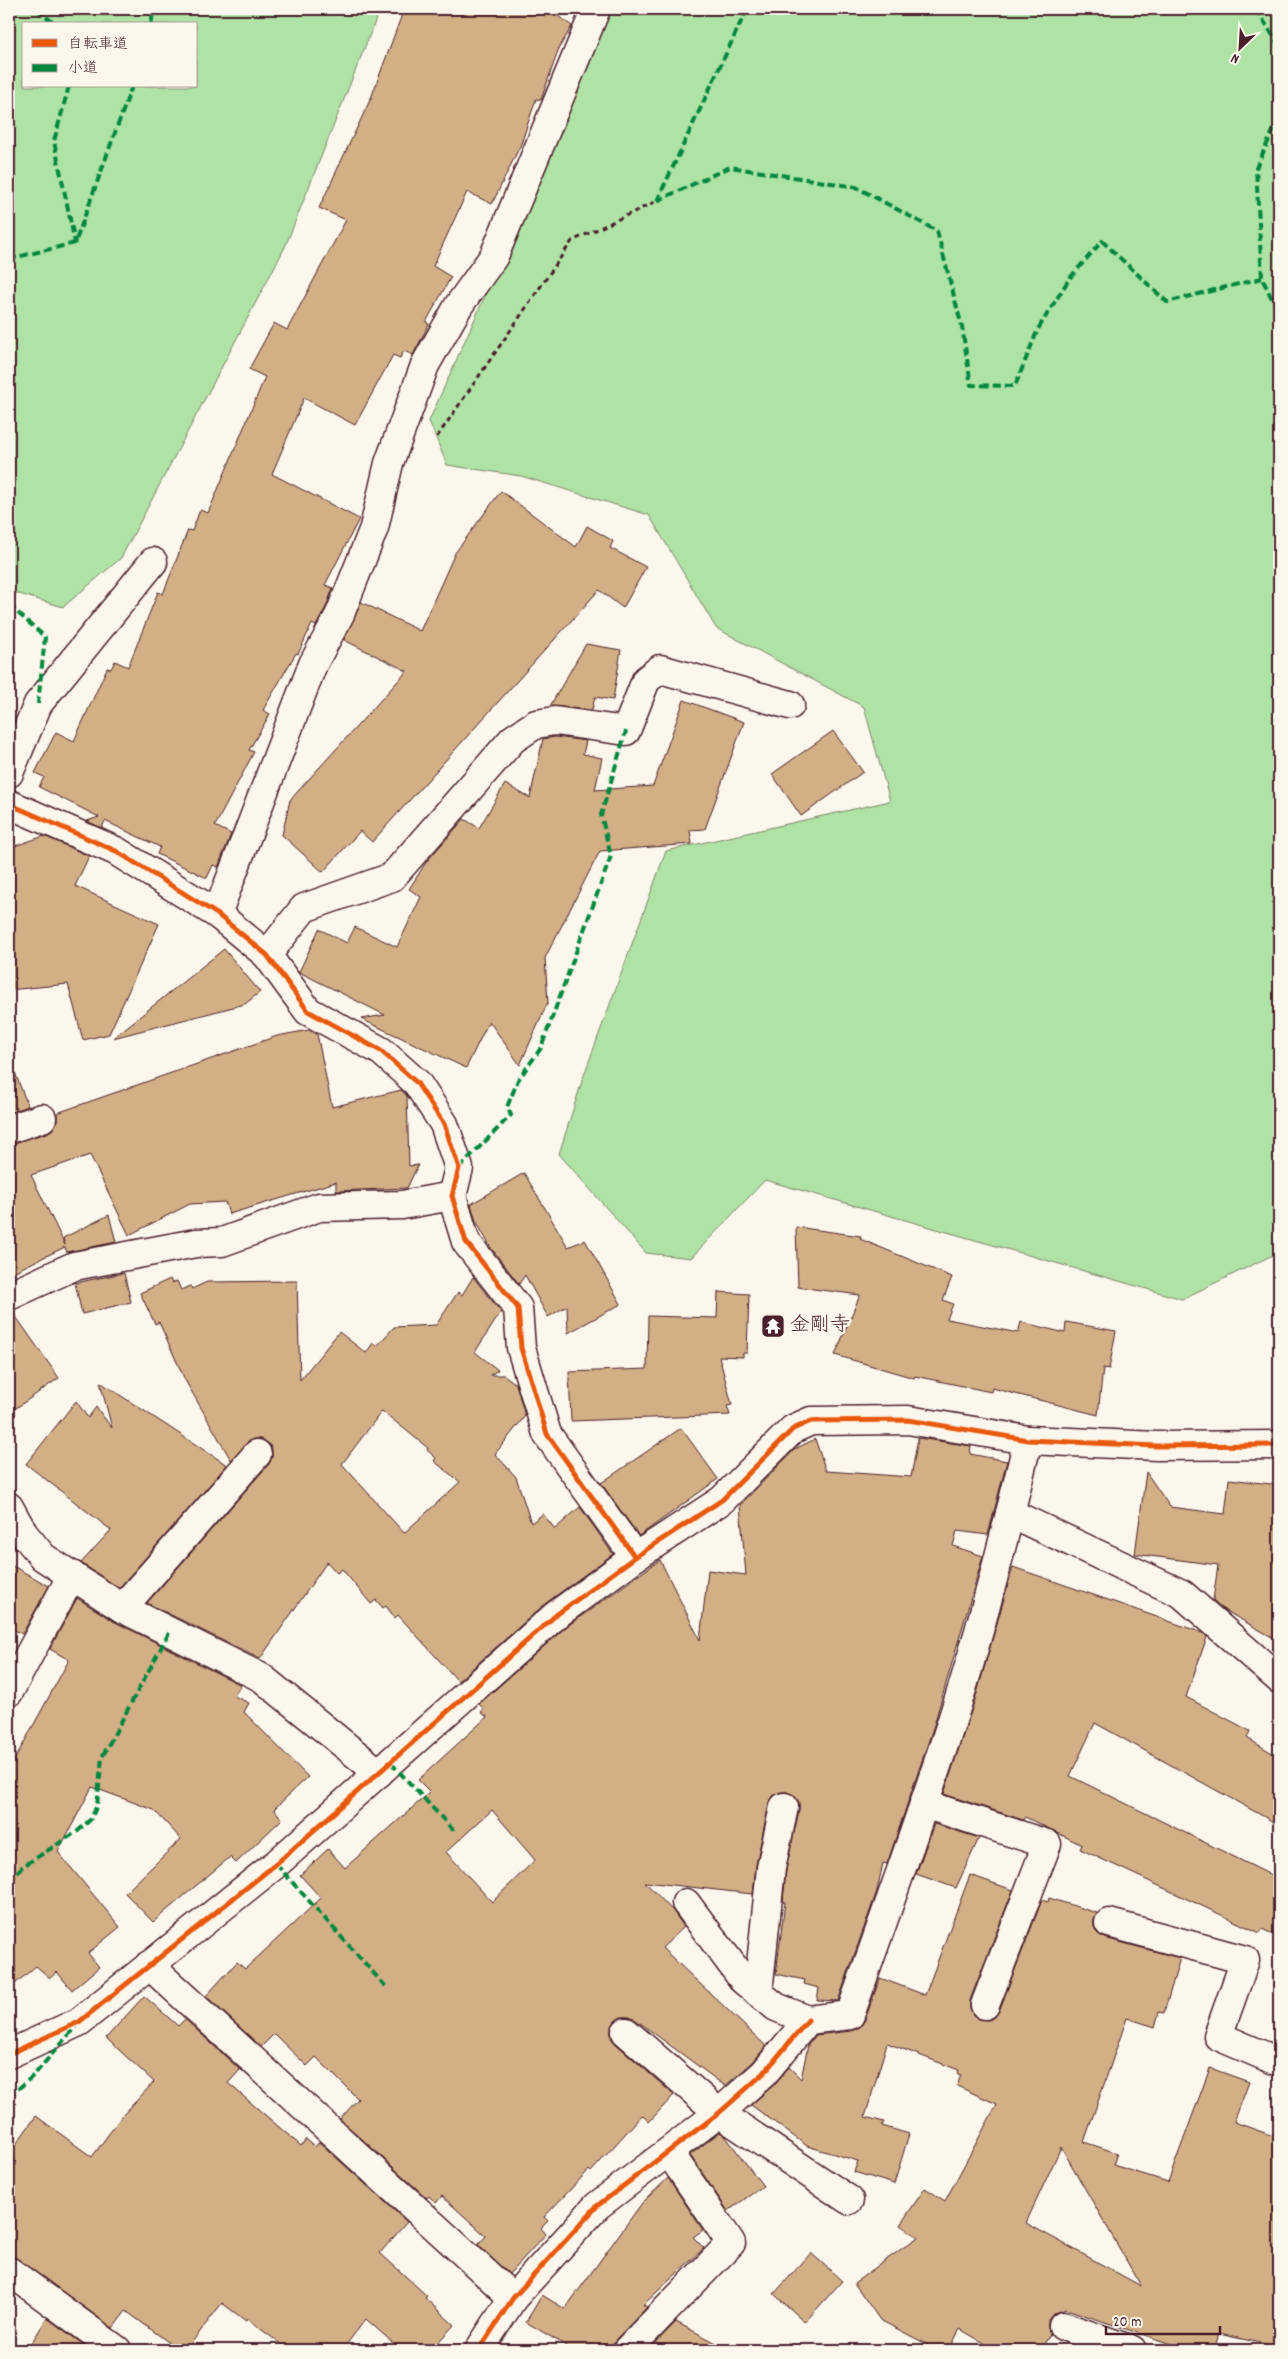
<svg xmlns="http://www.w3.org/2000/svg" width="1288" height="2359" viewBox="0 0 1288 2359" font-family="Dekko,'Klee One',sans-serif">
<rect width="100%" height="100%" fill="#fbf7ec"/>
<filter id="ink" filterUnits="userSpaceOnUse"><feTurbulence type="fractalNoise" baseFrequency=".02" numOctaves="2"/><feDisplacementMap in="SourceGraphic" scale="10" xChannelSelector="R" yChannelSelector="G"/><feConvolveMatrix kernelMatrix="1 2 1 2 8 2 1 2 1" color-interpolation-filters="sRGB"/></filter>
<g filter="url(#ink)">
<g fill="#afe3a5" stroke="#7c8168" fill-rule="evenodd">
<path d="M9,9H380L285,247L121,558L63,607L9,591ZM24,24H196V86H24Z"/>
<path d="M604,9H1279V1252L1182,1299L765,1180L691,1258L646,1253L559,1154L583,1078L666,851L890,801L864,707L716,628L649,515L521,476L447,465L429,421L528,200Z"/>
</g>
<g fill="#d3af85" stroke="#4a1f2b" fill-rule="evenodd">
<path d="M404,9H548L572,26L559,48L541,100L536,99L521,144L492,204L467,192L433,266L451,277L426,322L429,324L413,355L404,351L400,358L393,355L355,425L304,398L272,474L359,519L325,585L333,588L326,607L316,626L312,624L298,654L296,653L263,710L270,714L249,750L254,752L215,826L231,834L218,867L213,865L207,878L157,854L160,847L105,821L102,828L87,821L99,817L39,787L44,777L35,773L56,732L74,741L107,668L111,669L115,661L128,667L158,592L163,594L188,530L192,531L200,510L208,513L265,377L249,369L274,323L287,330L346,220L319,208L371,98Z"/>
<path d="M501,491L576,547L587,526L613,541L610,548L646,567L623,608L599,590L372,842L360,831L323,872L282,835L290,800L407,671L344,640L361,602L420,631L455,553Z"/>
<path d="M586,644L621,650L613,700L595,697L592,710L550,706Z"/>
<path d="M684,700L744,722L705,829L690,830L692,844L600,851L545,958L548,1002L520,1065L489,1021L466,1068L361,1019L385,1015L299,972L319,929L347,943L355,927L397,947L421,897L409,889L427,861L464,819L479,828L505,784L530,798L543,739L555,737L586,741L583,754L602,758L595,790L653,786Z"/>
<path d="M833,731L863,772L801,816L772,774Z"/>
<path d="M44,836L89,856L75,886L159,924L109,1034L83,1040L68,984L9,990V848Z"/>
<path d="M224,949L260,992L245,1004L113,1038Z"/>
<path d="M309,1030L317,1034L332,1107L401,1090L407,1096L409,1166L418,1165L407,1188L336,1191V1182L229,1214L225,1202L190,1204L129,1235L90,1155L31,1175L65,1245L63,1238L109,1215L116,1242L67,1252L65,1247L9,1274V1144L47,1133L53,1129L57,1122V1113L277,1036Z"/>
<path d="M9,1065H12L28,1106L9,1113Z"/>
<path d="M524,1173L568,1247L585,1240L621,1304L568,1333L567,1306L548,1317L525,1275L519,1284L491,1248L476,1221L471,1204Z"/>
<path d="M796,1227L861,1236L860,1239L952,1277L943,1300L953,1304L947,1319L1018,1333L1021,1322L1065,1333L1066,1322L1116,1331L1109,1369L1103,1368L1098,1415L992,1388L991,1392L915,1376L914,1378L835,1355L860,1295L798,1287Z"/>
<path d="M124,1273L131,1302L82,1314L75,1283Z"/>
<path d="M473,1277L501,1312L475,1352L498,1370L490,1375H504L516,1384L525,1416L495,1454L516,1477L531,1523L543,1514L555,1529L580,1507L613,1554L546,1603L458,1681L398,1615L395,1618L386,1606L383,1608L376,1600L371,1604L342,1569L337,1573L327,1562L260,1659L147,1603L269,1464L272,1457V1449L268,1443L261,1439H252L231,1460L185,1380L159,1322L155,1324L140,1293L170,1279L172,1283L177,1281L181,1290L191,1286L192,1289L207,1282L297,1281L300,1380L339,1332L366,1353L373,1343L377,1346L394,1327L436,1325L458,1292L462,1295ZM382,1411L428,1448L427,1450L436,1458L434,1461L460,1482L404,1533L342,1464Z"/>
<path d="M718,1292L749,1294L747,1353H743V1357L719,1356L732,1405L727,1406L730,1415L571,1421L569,1372L647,1369L648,1316L717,1318Z"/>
<path d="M9,1311H12L59,1378L9,1413Z"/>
<path d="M100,1382L227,1465L119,1588L81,1563L111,1530L26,1464L76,1401L88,1418L96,1407L112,1428Z"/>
<path d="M681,1428L718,1479L639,1536L601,1483Z"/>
<path d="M918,1438L971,1446L970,1454L1007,1461L988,1535L957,1531L953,1546L983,1556L934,1725L887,1864L883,1863L877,1891L838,2001L817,2000L819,1988L804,1984L805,1980L776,1974L785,1902H783L786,1870L799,1810V1802L794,1795L787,1792H780L773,1796L769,1804L756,1865L753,1894L645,1882L673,1911L684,1927L662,1948L766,2046L753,2062L725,2086L636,2020L629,2017H621L615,2021L611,2029V2038L615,2043L674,2095L649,2122L642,2115L591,2172L589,2170L544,2217L548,2221L541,2228L546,2234L509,2274L478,2245L486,2236L442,2196L436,2203L429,2196L427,2198L340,2119L358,2099L316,2057L307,2066L274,2034L261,2047L206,1996L237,1962L245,1969L321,1898L300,1875L328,1849L345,1868L430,1792L418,1780L487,1717L481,1712L484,1709L479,1704L566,1627L660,1560L700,1640L708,1570L746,1575L740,1505L795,1449L815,1439L826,1471L911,1477ZM492,1810L535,1860L492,1902L446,1852Z"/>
<path d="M1146,1472L1170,1507L1225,1514L1229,1479L1279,1485V1641L1224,1610L1213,1600L1218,1565L1135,1554Z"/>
<path d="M9,1564L49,1586L22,1634L9,1627Z"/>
<path d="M1013,1567L1203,1633L1207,1637L1186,1697L1250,1731L1247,1738L1279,1757V1825L1095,1723L1070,1776L1279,1879V1937L1262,1929L1260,1933L1080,1849L1082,1845L1025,1817L1023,1820L944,1794L977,1693Z"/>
<path d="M77,1598L115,1622L241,1685L234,1696L249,1703L244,1712L308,1777L274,1809L282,1819L236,1863L230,1857L153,1922L125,1893L181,1839L154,1810L92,1787L58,1852L120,1927L88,1953L99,1967L72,1990L57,1972L50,1978L36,1966L9,1989V1770L69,1660L50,1649Z"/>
<path d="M934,1824L979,1838L956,1888L916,1874Z"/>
<path d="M970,1875L1013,1890L970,2000V2008L973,2015L979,2019L988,2020L995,2017L999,2011L1042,1900L1048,1902L1049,1898L1097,1913L1094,1919V1927L1098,1934L1104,1938L1180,1958L1164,2013L1159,2012L1155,2027L1127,2018L1084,2142L1117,2153L1113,2165L1168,2182L1210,2068L1249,2082L1234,2122L1279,2138V2347L1219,2334L1214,2350H1189L1066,2309L1053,2314L1048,2320V2328L1050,2334L1041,2350H996L960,2329L949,2350H938L880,2320L854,2283L918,2237L900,2225L925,2188L945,2201L997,2104L957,2086L961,2075L957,2074L959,2070L887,2043L865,2117L884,2122L882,2126L909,2134L894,2184L854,2172L858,2161L807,2146L751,2105L774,2085L789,2067L801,2079L808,2045L816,2035L852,2031L860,2027L865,2020L880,1978L925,1995ZM1061,2147L1068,2159L1141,2286L1026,2223Z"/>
<path d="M144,1996L178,2026L185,2019L240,2070L228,2083L301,2146L306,2139L315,2147L319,2142L407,2222L380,2253L427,2296L425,2298L454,2325L431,2350H401L366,2319L342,2350H289L247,2319L246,2321L222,2303L186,2350H179L126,2311L113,2328L9,2253V2154L36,2116L92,2157L121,2117L154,2082L106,2038Z"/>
<path d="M720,2132L726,2137L763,2186L728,2211L690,2155Z"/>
<path d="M668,2178L703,2230L693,2237L704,2248L643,2305L647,2307L616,2339L612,2350H573L526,2322L542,2295L565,2309L642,2203Z"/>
<path d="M811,2253L842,2281L805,2322L774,2294Z"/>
<path d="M47,2318L91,2350H27Z"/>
<path d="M676,2322L730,2350H649Z"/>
</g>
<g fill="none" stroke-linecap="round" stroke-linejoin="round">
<g stroke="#4a1f2b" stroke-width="31">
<g id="minor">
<path d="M9,773L38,704L153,562"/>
<path d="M9,804L116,851L217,914L267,955L308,1011L381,1051L417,1083L444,1124L459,1168L452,1196L466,1242L518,1308L521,1348L547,1434L635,1557"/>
<path d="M217,914L313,664L340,614L374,528L389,463L425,365L459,305L494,256L596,9"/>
<path d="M267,955L304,908L392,877L513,739L536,724L555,721L626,731L646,680L660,669L790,705"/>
<path d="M9,1129L42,1118"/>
<path d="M9,1296L74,1266L196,1243L222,1242L319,1207L402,1205L452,1196"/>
<path d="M9,1507L24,1534L43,1557L122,1608L262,1678L379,1773"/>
<path d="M1010,1513L1182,1594L1279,1679"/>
<path d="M122,1608L257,1454"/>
<path d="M9,1692L72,1575"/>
<path d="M924,1804L1047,1844L985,2005"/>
<path d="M686,1903L744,1981L776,2007L808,2020L850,2015C888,1906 928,1798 962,1689C987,1607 1008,1523 1028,1440"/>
<path d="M1109,1923L1245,1960L1218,2036L1279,2062"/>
<path d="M149,1965L513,2298"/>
<path d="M758,1993L771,1868L784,1807"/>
<path d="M626,2032L719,2113L849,2200"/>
<path d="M9,2054L79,2022L276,1864L556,1615L635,1557L722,1500L793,1429L811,1421L908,1420L1028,1440L1157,1446L1279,1445"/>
<path d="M9,2271L117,2350"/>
<path d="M1063,2326L1132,2350"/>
<path d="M479,2350L513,2298L597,2206L719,2113L764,2073L808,2020"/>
<path d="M627,2350L731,2243L669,2152"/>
</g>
</g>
<path stroke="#4a1f2b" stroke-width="3" stroke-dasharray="5 4" stroke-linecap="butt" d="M437,437L572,241L657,201"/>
<use href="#minor" stroke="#fbf7ec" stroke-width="28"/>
<g stroke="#00873e" stroke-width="4" stroke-dasharray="8 4" stroke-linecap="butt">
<path d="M37,9L55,24"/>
<path d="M1256,9L1279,45"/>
<path d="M151,24L154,9"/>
<path d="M69,86L54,141L75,243"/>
<path d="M1279,118L1256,168L1262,278L1279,313"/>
<path d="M9,157L11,160L9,170"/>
<path d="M657,201L730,167L856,187L937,231L962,327L971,385L1015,386L1038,329L1069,279L1102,241L1167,302L1262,278"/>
<path d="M657,201L747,9"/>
<path d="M9,259L75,243L132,86"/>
<path d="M9,605L45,637L38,704"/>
<path d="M459,1168L511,1115L507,1107L518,1080L541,1048L611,856L601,815L626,731"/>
<path d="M391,1763L454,1831"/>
<path d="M276,1864L387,1988"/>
<path d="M9,1881L22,1867L78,1831L91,1819L97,1805L102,1757L169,1633"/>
<path d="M9,2097L34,2075L76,2026"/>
</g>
<g stroke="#fbf7ec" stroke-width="8">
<g id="cycleway">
<path d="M9,804L116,851L217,914L267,955L308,1011L381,1051L417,1083L444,1124L459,1168L452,1196L466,1242L518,1308L521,1348L547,1434L635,1557"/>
<path d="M9,2054L79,2022L276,1864L556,1615L635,1557L722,1500L793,1429L811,1421L908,1420L1028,1440L1157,1446L1279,1445"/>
<path d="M479,2350L513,2298L597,2206L719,2113L764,2073L808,2020"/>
</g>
</g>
<use href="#cycleway" stroke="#e8590c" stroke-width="5"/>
</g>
</g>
<defs>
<g id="temple-square" transform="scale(1.25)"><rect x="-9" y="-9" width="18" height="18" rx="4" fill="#4a1f2b" stroke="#fbf7ec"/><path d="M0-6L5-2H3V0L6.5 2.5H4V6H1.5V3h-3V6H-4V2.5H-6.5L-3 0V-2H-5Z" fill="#fff"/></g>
</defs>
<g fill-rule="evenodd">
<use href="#temple-square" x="773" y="1326"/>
</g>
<g text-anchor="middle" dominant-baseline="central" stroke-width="5" stroke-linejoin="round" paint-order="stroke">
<g font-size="20" fill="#4a1f2b" stroke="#fbf7ec" text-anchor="start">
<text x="790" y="1326">金剛寺</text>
</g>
</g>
<rect width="1288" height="2359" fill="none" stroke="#fbf7ec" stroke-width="30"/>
<rect x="15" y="15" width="1258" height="2329" fill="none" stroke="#4a1f2b" stroke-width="2" filter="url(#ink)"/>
<rect x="22" y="22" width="175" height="65" fill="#fbf7ec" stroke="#b4a19f"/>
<rect x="32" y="39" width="25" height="8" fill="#e8590c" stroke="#b4a19f"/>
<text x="68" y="48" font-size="15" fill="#4a1f2b">自転車道</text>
<rect x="32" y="64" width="25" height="8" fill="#00873e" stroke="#b4a19f"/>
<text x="68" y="72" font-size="15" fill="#4a1f2b">小道</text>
<g transform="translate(1240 48) rotate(205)" stroke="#fbf7ec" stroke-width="4" paint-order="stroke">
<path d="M0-4L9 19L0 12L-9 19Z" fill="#4a1f2b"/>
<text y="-8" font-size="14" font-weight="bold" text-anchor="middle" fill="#4a1f2b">N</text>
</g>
<path d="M1106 2326v8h114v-8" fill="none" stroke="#4a1f2b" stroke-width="2.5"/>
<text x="1113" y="2326" font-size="15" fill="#4a1f2b" stroke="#fbf7ec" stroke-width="4" paint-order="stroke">20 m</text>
</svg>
